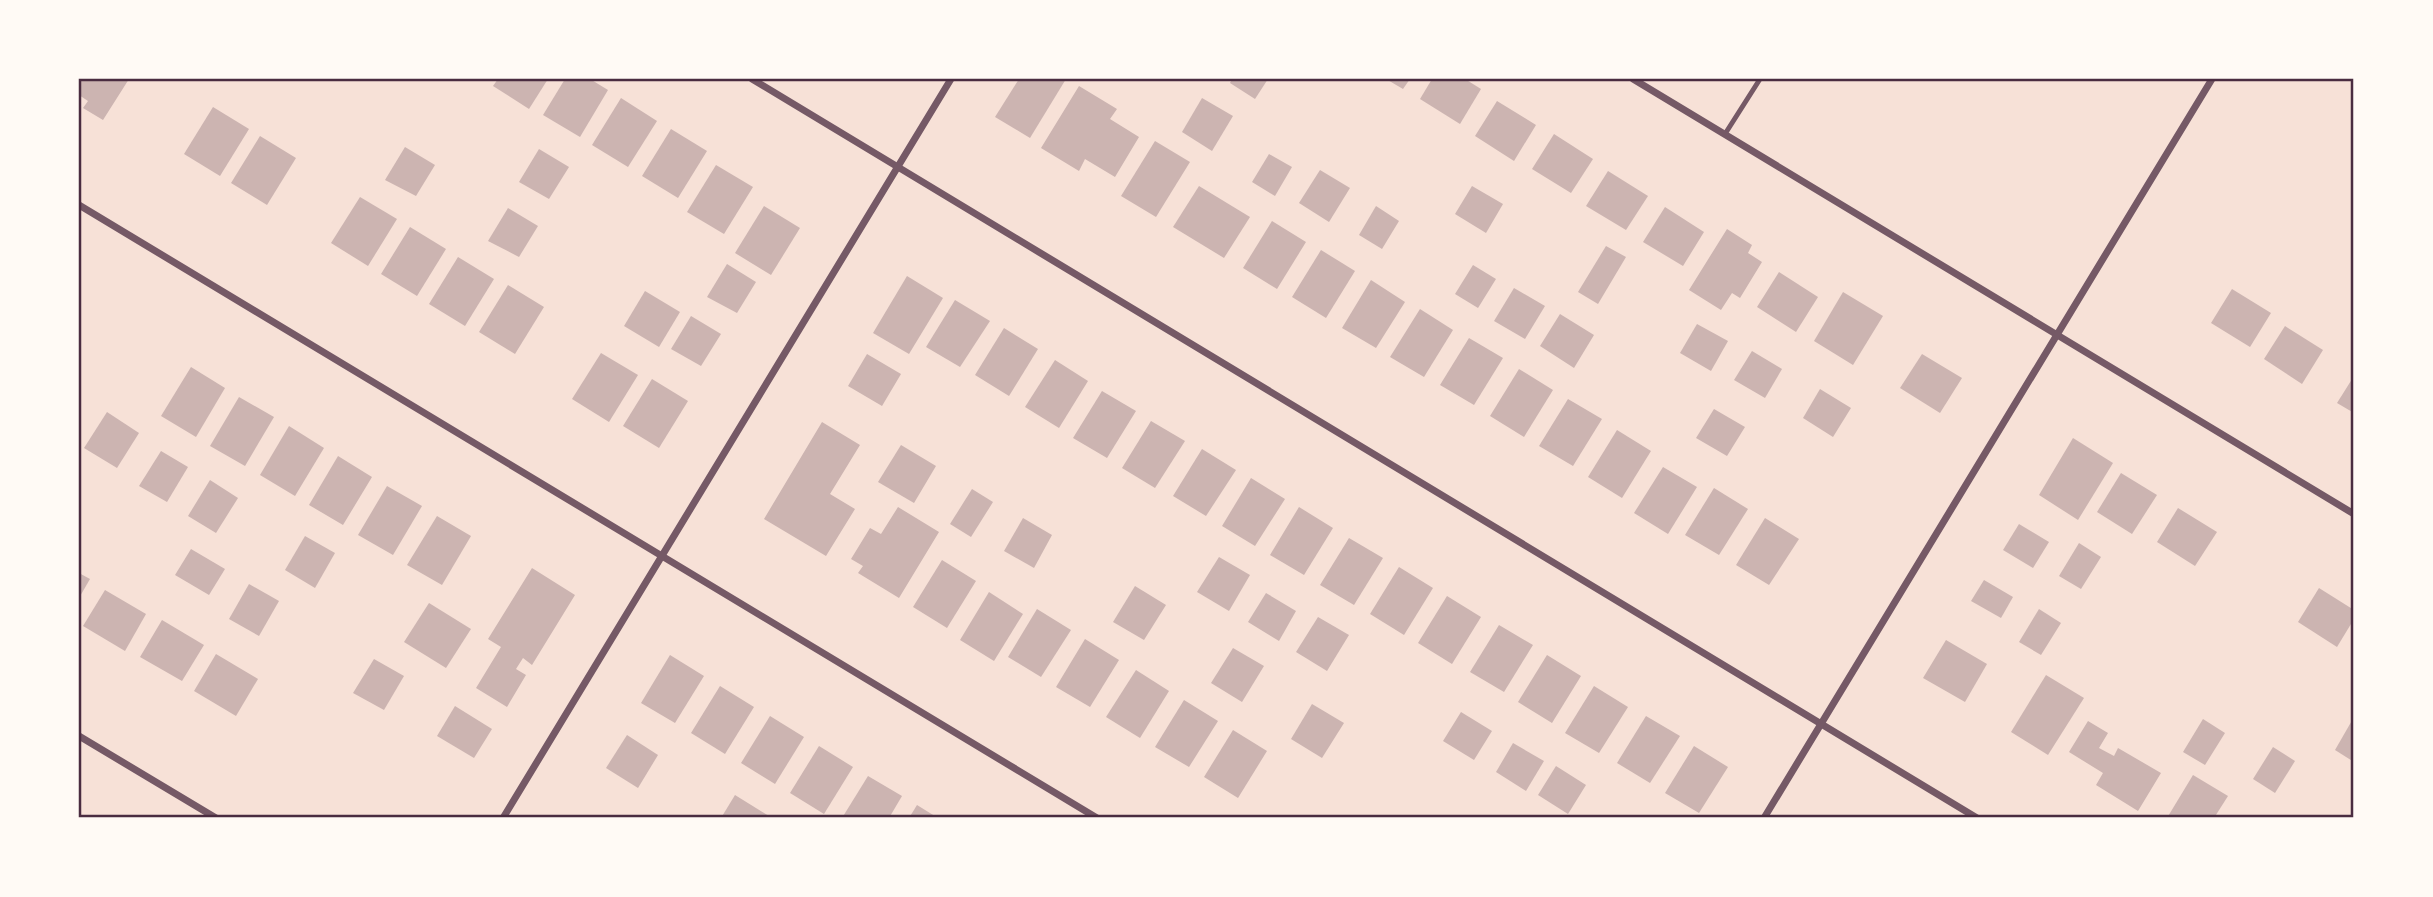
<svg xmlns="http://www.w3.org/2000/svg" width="2433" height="897" viewBox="0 0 2433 897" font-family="Ubuntu,sans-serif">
<rect width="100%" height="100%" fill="#f7e1d7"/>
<g fill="#ccb4b1">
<path d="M79,79H129L103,120L83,108L88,101L79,95Z"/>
<path d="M498,79H548L529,109L493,86Z"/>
<path d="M565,79H590L608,90L580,137L543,115Z"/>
<path d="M1019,79H1066L1030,138L995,117Z"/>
<path d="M1232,79H1268L1255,99L1230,83Z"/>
<path d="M1386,79H1410L1403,89Z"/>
<path d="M1432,79H1465L1481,89L1460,124L1420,99Z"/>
<path d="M1079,86L1117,109L1110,119L1139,137L1115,177L1085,159L1079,171L1041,148Z"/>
<path d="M621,98L657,121L628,167L592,145Z"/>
<path d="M1202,98L1233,116L1212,151L1182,132Z"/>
<path d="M1497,101L1536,125L1514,161L1475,136Z"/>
<path d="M213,107L249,129L220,176L184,154Z"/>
<path d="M671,129L707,151L678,198L642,176Z"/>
<path d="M1554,134L1593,159L1571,193L1532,169Z"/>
<path d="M260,136L296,158L267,205L231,183Z"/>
<path d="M1155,141L1190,162L1156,217L1121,196Z"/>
<path d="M405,147L435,165L416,196L385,180Z"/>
<path d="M539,149L569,167L549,199L519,182Z"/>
<path d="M1269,154L1292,167L1275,196L1252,182Z"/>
<path d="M716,165L753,187L724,234L687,212Z"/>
<path d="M1320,170L1350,188L1329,222L1299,203Z"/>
<path d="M1608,171L1648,196L1626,230L1586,206Z"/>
<path d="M1199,186L1250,217L1224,258L1173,227Z"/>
<path d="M1472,186L1503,204L1486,233L1455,214Z"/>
<path d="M360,197L397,219L368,266L331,243Z"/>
<path d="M764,206L800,228L771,275L735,253Z"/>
<path d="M1376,206L1399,221L1382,249L1359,235Z"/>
<path d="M1665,207L1704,232L1683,266L1643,242Z"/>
<path d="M508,208L538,226L519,257L488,241Z"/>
<path d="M1272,221L1306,242L1277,289L1243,268Z"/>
<path d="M410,227L446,249L417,296L381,274Z"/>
<path d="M1727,229L1752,245L1748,253L1762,262L1740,298L1732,293L1721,310L1689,290Z"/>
<path d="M1606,246L1626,257L1598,304L1578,292Z"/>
<path d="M1321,250L1355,271L1326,318L1292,297Z"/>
<path d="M458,257L494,279L465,326L429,304Z"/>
<path d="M727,264L756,282L737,313L707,297Z"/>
<path d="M1473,265L1496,279L1478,308L1455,294Z"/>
<path d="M1779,272L1818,297L1796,332L1757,307Z"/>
<path d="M907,276L943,298L909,354L873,333Z"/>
<path d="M1371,280L1405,302L1376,348L1342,328Z"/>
<path d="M508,285L544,307L515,354L479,332Z"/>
<path d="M1514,288L1545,306L1525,339L1494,321Z"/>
<path d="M2232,289L2271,313L2250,347L2211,323Z"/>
<path d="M645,291L680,312L659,347L624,326Z"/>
<path d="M1843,292L1883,316L1853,365L1814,341Z"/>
<path d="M955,300L990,321L960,367L926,347Z"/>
<path d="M1420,309L1453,330L1424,377L1390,357Z"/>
<path d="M1560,314L1594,335L1574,368L1540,346Z"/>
<path d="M691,316L721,334L701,366L671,349Z"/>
<path d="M1697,324L1728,341L1711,371L1680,353Z"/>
<path d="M2285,326L2323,350L2302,384L2264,359Z"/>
<path d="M1004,328L1038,349L1009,396L975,375Z"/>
<path d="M1469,338L1503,358L1474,405L1440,385Z"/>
<path d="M1752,351L1782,369L1765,398L1734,380Z"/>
<path d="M601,353L638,375L609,422L572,399Z"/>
<path d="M867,354L901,374L882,406L848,386Z"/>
<path d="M1922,354L1962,378L1940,413L1900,388Z"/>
<path d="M1055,360L1088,381L1059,428L1025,407Z"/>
<path d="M191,367L225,388L196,437L161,416Z"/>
<path d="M1519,369L1553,390L1524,437L1490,416Z"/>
<path d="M2354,376V413L2337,403Z"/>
<path d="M652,379L688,401L659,448L623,426Z"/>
<path d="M1820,389L1851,408L1833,437L1803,418Z"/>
<path d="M1102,391L1136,411L1107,458L1073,438Z"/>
<path d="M239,397L274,417L245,466L210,446Z"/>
<path d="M1568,399L1602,419L1573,466L1539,446Z"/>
<path d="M1714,409L1745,427L1727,456L1696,438Z"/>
<path d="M107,412L139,433L117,468L84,448Z"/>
<path d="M1151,421L1185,441L1155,488L1122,468Z"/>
<path d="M822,422L860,445L830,494L855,509L826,556L764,519Z"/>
<path d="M289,426L324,448L295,496L260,475Z"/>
<path d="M1617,430L1651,451L1622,498L1588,477Z"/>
<path d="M2073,438L2113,463L2078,520L2039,495Z"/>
<path d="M901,445L936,466L914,503L878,482Z"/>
<path d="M1202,449L1236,470L1206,516L1173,496Z"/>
<path d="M161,451L188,467L167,502L139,486Z"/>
<path d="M338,456L372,477L343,525L309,505Z"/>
<path d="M1663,467L1697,487L1668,534L1634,513Z"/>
<path d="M2121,473L2157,495L2132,534L2097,512Z"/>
<path d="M1251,478L1285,499L1255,546L1222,526Z"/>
<path d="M210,480L238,498L216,533L188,516Z"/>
<path d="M387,486L422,506L393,555L358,535Z"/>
<path d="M1714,488L1748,509L1719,555L1685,535Z"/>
<path d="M972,489L993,502L971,537L950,524Z"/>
<path d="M898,507L939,532L899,598L858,573L863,566L851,559L870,528L881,534Z"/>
<path d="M1299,507L1333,528L1304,575L1270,555Z"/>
<path d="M2178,508L2217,532L2195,566L2157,542Z"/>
<path d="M437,516L471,536L442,585L407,565Z"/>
<path d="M1023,518L1052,535L1034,568L1004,551Z"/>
<path d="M1765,518L1799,539L1769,585L1736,565Z"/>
<path d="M2019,524L2049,542L2033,568L2003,550Z"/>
<path d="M305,536L335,553L315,588L285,570Z"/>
<path d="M1349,538L1383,558L1354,605L1320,585Z"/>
<path d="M2079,543L2101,557L2081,589L2059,576Z"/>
<path d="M191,549L225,569L209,595L175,575Z"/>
<path d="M1219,557L1250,575L1229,611L1197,592Z"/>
<path d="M942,560L976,581L947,628L913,607Z"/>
<path d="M1399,567L1433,588L1404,635L1370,614Z"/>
<path d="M532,568L575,595L532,665L523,658L516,669L526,675L507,707L476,688L501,647L488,639Z"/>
<path d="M79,573L90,579L79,598Z"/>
<path d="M1984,580L2013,597L2001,618L1971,601Z"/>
<path d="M249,584L279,601L259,636L229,619Z"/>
<path d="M1135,586L1166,605L1144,640L1113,622Z"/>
<path d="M2319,588L2354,610V619L2337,647L2298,622Z"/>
<path d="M105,590L146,614L125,651L83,626Z"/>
<path d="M989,592L1023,614L994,661L960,640Z"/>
<path d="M1266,593L1296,611L1279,641L1248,622Z"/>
<path d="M1447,596L1481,617L1452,664L1418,643Z"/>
<path d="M429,603L471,629L446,668L404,642Z"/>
<path d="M1037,609L1071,630L1041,677L1008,657Z"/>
<path d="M2039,609L2061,623L2041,655L2019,642Z"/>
<path d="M1318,617L1349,635L1327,671L1296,652Z"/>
<path d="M162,620L204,645L182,681L140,657Z"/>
<path d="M1499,625L1533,645L1504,692L1470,672Z"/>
<path d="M1085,639L1119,660L1090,707L1056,687Z"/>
<path d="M1946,640L1987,664L1965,702L1923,678Z"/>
<path d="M1233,648L1264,666L1242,702L1211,683Z"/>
<path d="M216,654L258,679L236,716L194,691Z"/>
<path d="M670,655L704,676L675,723L641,703Z"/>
<path d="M1547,655L1581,676L1552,723L1518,702Z"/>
<path d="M374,659L404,676L384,710L353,693Z"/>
<path d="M1136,670L1169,691L1140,738L1106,717Z"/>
<path d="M2046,675L2084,698L2048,755L2011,732Z"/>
<path d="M720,686L754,707L725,754L691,733Z"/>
<path d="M1594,686L1628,707L1599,753L1565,733Z"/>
<path d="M1184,700L1218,721L1189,767L1155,747Z"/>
<path d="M1312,704L1344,723L1322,758L1291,739Z"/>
<path d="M455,706L492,729L474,758L437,736Z"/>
<path d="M1461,712L1492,731L1474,760L1443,741Z"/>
<path d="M770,716L804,737L775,784L741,763Z"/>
<path d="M1646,716L1680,736L1650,783L1617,763Z"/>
<path d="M2354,717V762L2335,750Z"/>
<path d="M2203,719L2225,733L2205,765L2183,752Z"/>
<path d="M2088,721L2108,733L2099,748L2114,756L2118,748L2161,773L2138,811L2096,785L2103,773L2069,752Z"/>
<path d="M1233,730L1267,751L1238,798L1204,777Z"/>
<path d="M627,735L658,755L638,788L606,768Z"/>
<path d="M1513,743L1544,761L1526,791L1496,772Z"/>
<path d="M819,746L853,767L824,814L790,793Z"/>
<path d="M1694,746L1728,767L1699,813L1665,793Z"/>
<path d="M2273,747L2295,761L2275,793L2253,779Z"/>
<path d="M1556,766L1586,785L1568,814L1538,795Z"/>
<path d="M2193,775L2228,796L2214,818H2167Z"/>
<path d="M868,776L902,796L889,818H842Z"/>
<path d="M735,795L769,816L768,818H721Z"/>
<path d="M917,805L938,818H909Z"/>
</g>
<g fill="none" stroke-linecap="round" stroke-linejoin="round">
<path stroke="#755966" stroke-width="5" d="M1725,134L1760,79"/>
<g stroke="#755966" stroke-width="7">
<path d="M752,79L1977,818"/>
<path d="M1633,79L2354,514"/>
<path d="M79,205L1097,818"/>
<path d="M79,736L216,818"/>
<path d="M503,818L951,79"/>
<path d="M1764,818L2212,79"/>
</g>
</g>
<rect width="2433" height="897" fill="none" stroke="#fffaf5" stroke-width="161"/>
<rect x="80" y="80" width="2272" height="736" fill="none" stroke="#4a2c40" stroke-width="2.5"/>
</svg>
